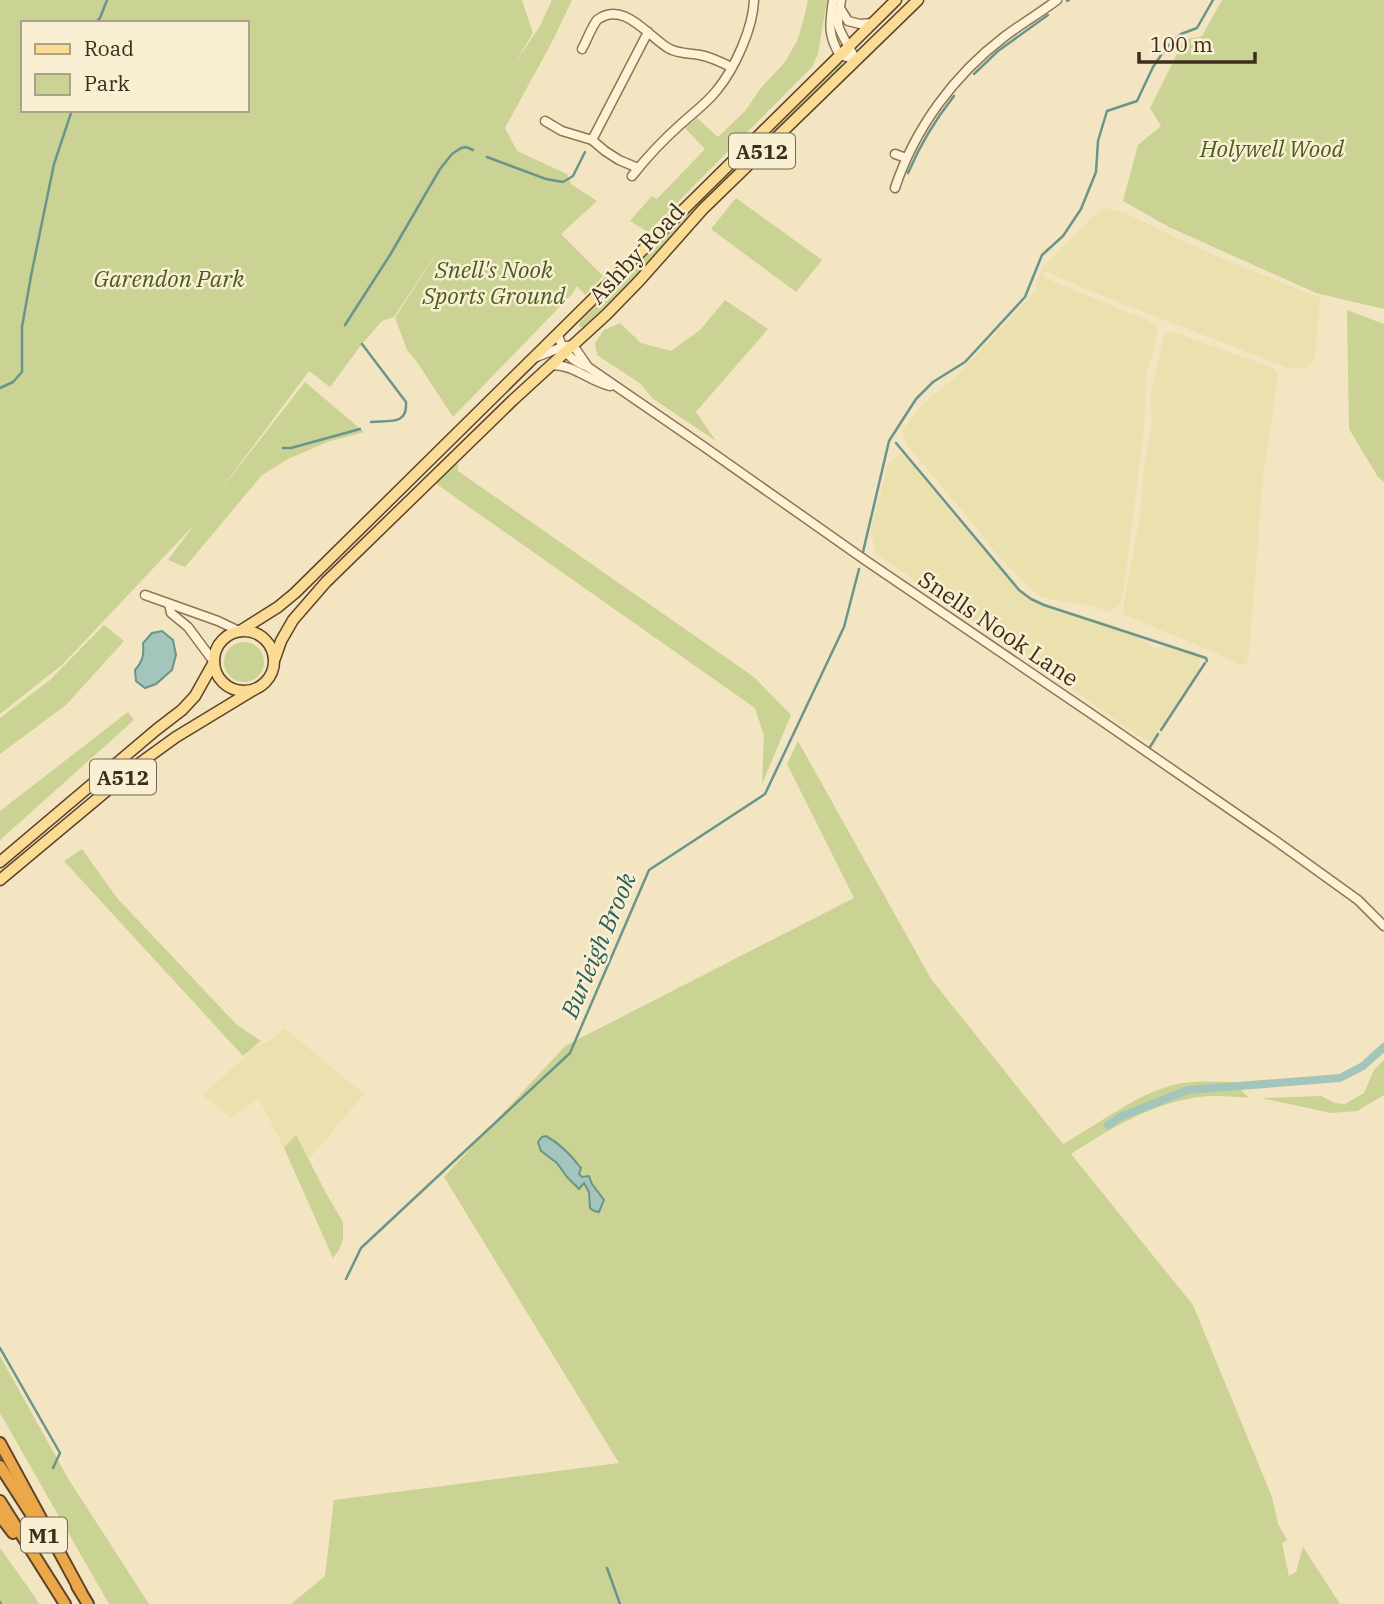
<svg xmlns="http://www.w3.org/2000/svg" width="1384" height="1604" viewBox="0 0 1384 1604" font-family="'IBM Plex Serif',serif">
<rect width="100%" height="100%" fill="#f3e5c1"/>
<g fill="#eae1ae">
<path d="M1106,208L1124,213L1214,255L1320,298L1315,358L1313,362L1306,367L1298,369L1288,368L1111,299L1047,272L1043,273L1045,278L1119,309L1138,316L1158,327L1154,348L1146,374L1144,430L1126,572L1120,605L1110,612L1092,606L1054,600L1042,597L1032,590L997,555L978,529L909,448L905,441L902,431L916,412L934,394L956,377L1027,300L1036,289L1037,280L1043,266L1056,255L1092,217L1099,210Z"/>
<path d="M1173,332L1273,368L1278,375L1263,478L1249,653L1247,662L1244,665L1238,664L1214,652L1125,615L1123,610L1140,515L1144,467L1152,423L1150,397L1164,336L1168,333Z"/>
<path d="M900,454H903L909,461L941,501L1013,585L1026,597L1034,602L1111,624L1140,638L1155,649L1167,646L1177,647L1196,653L1200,658L1199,670L1152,739L1148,741L1145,740L878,555L875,551L871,529L888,464Z"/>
<path d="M284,1028L364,1094L309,1159L296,1135L284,1148L259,1099L231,1118L203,1095L258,1045L270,1041Z"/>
</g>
<g fill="#cad394" fill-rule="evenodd">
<path d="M0,0H522L533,33L513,66L540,26L552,0H572L553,40L505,128L517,151L567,174L571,184L597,201L561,234L603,276L585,295L577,286L572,294L453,417L417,362L407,350L395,318L445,240L394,317L382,321L362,344L330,387L309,371L216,496L305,382L364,432L327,442L288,459L262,475L185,567L168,560L194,525L63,664L0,714ZM23,23H247V110H23Z"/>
<path d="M808,0H827L818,54L812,67L648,232L630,221L652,196L657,199L705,149L685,128L697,118L718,137L746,110L760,89L785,62L797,41L804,18Z"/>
<path d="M1222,0H1384V309L1316,293L1169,227L1123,201L1138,145L1161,126L1150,108L1184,40L1202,36Z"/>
<path d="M841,62L844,65L842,68L698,207L628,285L584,328L579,326L580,322L837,63Z"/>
<path d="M736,198L822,260L796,292L711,229Z"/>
<path d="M725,300L768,329L696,412L716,441L652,398L641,384L597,355L595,343L604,330L620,323L641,343L671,351L700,330Z"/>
<path d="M1347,310L1384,324V482L1378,477L1349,429Z"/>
<path d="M453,464H458V471L754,677L791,715L762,784L764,736L755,708L435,483Z"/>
<path d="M104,625L124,641L66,705L0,754V718L50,680Z"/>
<circle cx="244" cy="662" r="20"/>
<path d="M128,712L134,720L0,840V811Z"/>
<path d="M798,741L931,979L1063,1144C1099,1124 1133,1096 1173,1085C1192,1080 1213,1082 1233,1082L1249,1098C1239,1097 1228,1096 1217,1096C1164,1096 1114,1126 1071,1154L1193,1305L1272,1497L1278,1524L1287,1540L1282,1543L1289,1576L1296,1572L1303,1547L1340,1604H291L325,1576L334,1500L619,1463L444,1177L565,1046L854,898L787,764Z"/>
<path d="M82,849L117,898L237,1025L261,1041L243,1056L64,861Z"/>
<path d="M1384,1060V1095L1357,1111L1331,1113L1261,1098L1321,1096L1335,1103L1345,1104L1364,1093L1374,1070Z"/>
<path d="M296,1135L327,1195L343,1222V1240L339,1250L333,1258L284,1148Z"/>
<path d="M0,1356L69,1480L149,1604H109L0,1413Z"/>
<path d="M0,1548L35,1597L39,1604H0Z"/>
</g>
<g fill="#a4c5bc" stroke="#6a958b" stroke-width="2">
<path d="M162,631L173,640L176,655L172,670L156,684L145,688L136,681L135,670C143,661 144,655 143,643L152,633Z"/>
<path d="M546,1136C561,1144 571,1155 581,1168L579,1174L582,1177L589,1176L592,1184L604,1200L599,1212L594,1211L590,1208L589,1192L584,1183L579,1189L567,1177L557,1163L541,1151L538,1142L542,1137Z"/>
</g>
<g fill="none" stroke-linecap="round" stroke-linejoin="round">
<g stroke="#6a958b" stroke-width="2.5">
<path d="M1067,1L1069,0"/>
<path d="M95,23L100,18L107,0"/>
<path d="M974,74L998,51L1048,15"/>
<path d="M487,157L546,179L563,182L573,176L585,152"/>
<path d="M908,173C920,145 935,120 954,96"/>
<path d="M345,325L390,255L440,169L452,154L461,148L466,147L473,150"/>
<path d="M362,344L406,402C408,426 388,420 371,422"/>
<path d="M0,388L13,382L22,372V327L31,276L54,164L72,110"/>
<path d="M896,443L1019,590L1031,599L1044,605L1206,658L1207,661"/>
<path d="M283,448H291L360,429"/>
<path d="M863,552L889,441L916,399L933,382L965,362L1025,297L1042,255L1063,236L1081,209L1096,172L1098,141L1107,111L1137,101L1153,67L1166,48L1181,34L1197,28L1213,0"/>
<path d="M1161,730L1205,663"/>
<path d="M1150,747L1158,734"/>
<path d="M346,1279L361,1248L570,1053L649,870L765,794L844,627L859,569"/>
<path d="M0,1348L60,1453L53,1468"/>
<path d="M607,1568L620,1604"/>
<path d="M0,1602L1,1604"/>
</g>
<path stroke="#a4c5bc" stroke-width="8" d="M1108,1125L1122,1116L1188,1090L1340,1078L1363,1066L1384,1047"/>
<g stroke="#8f7556" stroke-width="11">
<g id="minor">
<path d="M833,0C830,22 827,35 840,55L856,60"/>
<path d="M841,0C840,8 838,16 838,23C838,31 852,51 856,60"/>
<path d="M840,8L848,21L860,24L872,23"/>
<path d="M582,49C587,40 591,28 597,20C623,0 648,36 668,48C678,54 689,53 700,55C711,57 721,62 731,67"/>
<path d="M545,121L562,131L592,140L605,151L619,160L638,168"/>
<path d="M592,140L648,32"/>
<path d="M895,154L906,158"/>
<path d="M632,176C647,157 663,140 681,124C693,113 707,103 717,90C735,68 753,28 754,0"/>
<path d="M895,188C915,128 954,75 1004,37C1021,24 1040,13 1057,0"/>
<path d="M558,334C561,350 572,362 588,367L703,446L865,560L1099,719L1276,841L1358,900L1384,926"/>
<path d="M534,358L562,347L573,345L588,367"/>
<path d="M551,365C576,365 586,380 610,386"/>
<path d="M145,595L218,621L239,631"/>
<path d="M169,604L171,613L188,627L214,662"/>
</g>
</g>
<g stroke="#5d432b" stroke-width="13">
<g id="major">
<circle cx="244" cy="661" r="30"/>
<path d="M240,631L278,607L295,593L896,0"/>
<path d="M275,658L281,641L293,620L326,582L513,400L607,314L640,280L703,209L918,0"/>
<path d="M0,862L156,730L182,710L195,696L214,662"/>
<path d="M0,880L140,763L176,737L255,689"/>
</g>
</g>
<g stroke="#5d432b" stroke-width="14">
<g id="highway">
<path d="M0,1443L81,1592"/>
<path d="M0,1466L38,1525"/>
<path d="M0,1501L65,1604"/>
<path d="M0,1516L13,1533"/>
<path d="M77,1586L88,1604"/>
</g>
</g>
<use href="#minor" stroke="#fdf2d6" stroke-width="8"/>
<use href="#major" stroke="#fadc95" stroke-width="10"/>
<use href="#highway" stroke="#eca749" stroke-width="10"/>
</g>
<g text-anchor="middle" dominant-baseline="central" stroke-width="5" stroke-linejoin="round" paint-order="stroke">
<g fill="#f9efd2" stroke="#756753" stroke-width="2">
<rect x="729" y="133.5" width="66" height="35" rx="5"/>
<rect x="90" y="759.5" width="66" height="35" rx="5"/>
<rect x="21" y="1517.5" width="46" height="35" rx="5"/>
</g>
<g font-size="21" font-weight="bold" fill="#3d2d1c">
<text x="762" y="151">A512</text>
<text x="123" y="777">A512</text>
<text x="44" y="1535">M1</text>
</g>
<g font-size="23" font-style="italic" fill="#4c5c20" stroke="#f9efd2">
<text x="1272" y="148">Holywell Wood</text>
<text x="494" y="269">Snell's Nook<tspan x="494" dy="26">Sports Ground</tspan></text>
<text x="169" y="278">Garendon Park</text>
</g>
<g font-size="23" fill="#3d2d1c" stroke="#f9efd2">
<text transform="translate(636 253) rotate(-47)">Ashby Road</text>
<text transform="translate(999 628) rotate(34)">Snells Nook Lane</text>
</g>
<g font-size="24" font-style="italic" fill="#2a5f5c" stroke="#f9efd2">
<text transform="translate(598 945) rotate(-67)">Burleigh Brook</text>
</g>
</g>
<rect x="21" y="21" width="228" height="91" fill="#f9efd2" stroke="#aea189" stroke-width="2"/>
<rect x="35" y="44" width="35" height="10" fill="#fadc95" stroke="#aea189" stroke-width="2"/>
<text x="84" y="56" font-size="21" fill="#3d2d1c">Road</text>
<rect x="35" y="74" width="35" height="21" fill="#cad394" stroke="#aea189" stroke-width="2"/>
<text x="84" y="91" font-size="21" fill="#3d2d1c">Park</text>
<path d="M1139 52v10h116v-10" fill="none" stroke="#3d2d1c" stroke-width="3.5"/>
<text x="1150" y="52" font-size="21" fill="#3d2d1c" stroke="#f9efd2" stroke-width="5" paint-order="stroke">100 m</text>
</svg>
